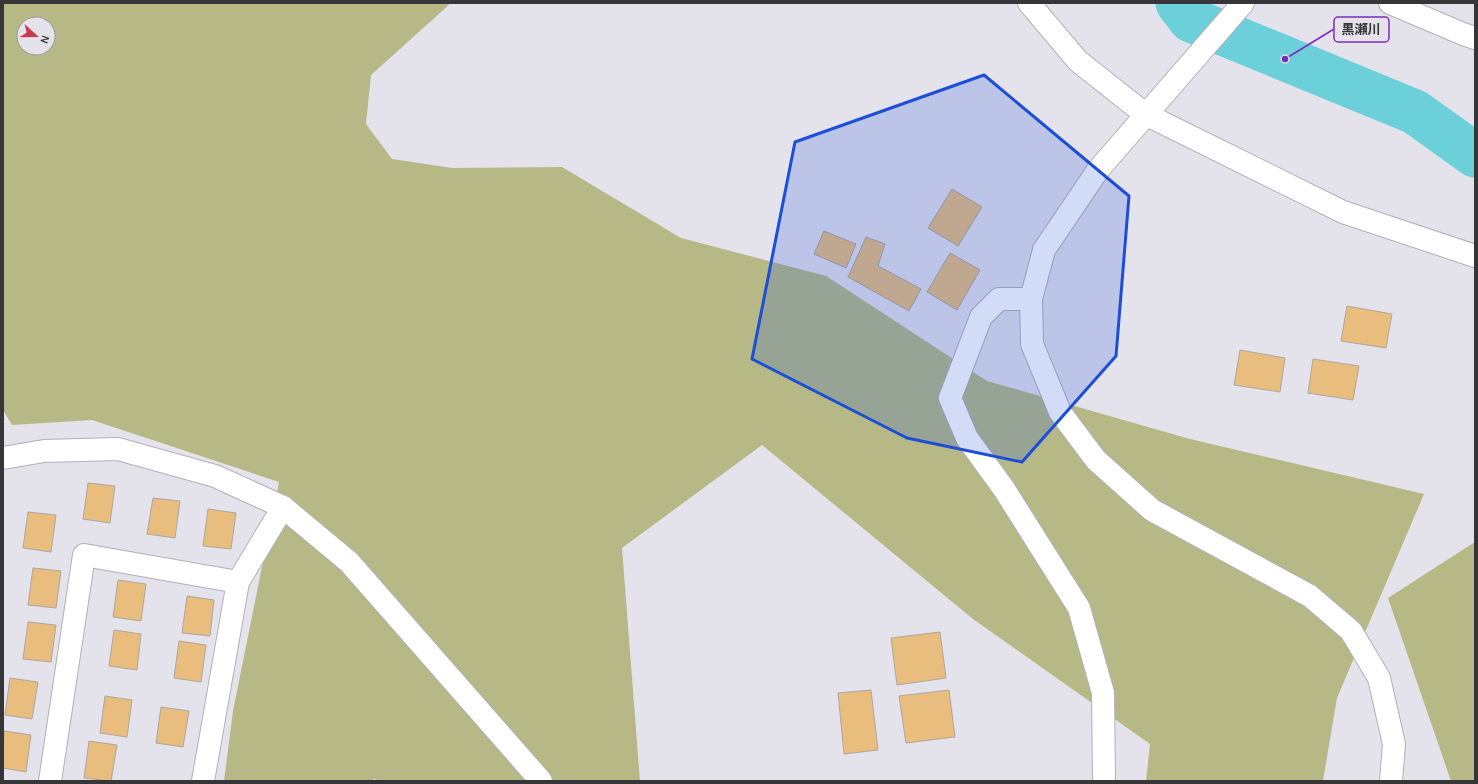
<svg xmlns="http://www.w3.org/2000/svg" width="1478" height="784" viewBox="0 0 1478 784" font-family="Karla,'Noto Sans JP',sans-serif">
<rect width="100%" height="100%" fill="#e4e2eb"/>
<g fill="#b6b985" fill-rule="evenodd">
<path d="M3,3H451L371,75L366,124L392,159L452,168L562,167L681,238L826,276L987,381L1190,439L1424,494L1337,698L1323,781H1146L1150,744L973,619L762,445L622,548L640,781H380L374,779L371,781H224L233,711L279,482L92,420L12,425L3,410ZM24,24H48V48H24Z"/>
<path d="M1475,542V781H1451L1388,598Z"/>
</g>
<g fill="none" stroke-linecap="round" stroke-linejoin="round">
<path stroke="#6cd0db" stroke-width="45" d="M1178,3L1191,20L1415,112L1475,155"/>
</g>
<g fill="#e9bd7e" stroke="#ada7a0">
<path d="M952,189L982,207L958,246L928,228Z"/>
<path d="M824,231L856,244L846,268L814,254Z"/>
<path d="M866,237L885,244L878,266L921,289L909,311L848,277Z"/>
<path d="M950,253L980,270L957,310L927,292Z"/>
<path d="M1347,306L1392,314L1386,348L1341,341Z"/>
<path d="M1240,350L1285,358L1280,392L1234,385Z"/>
<path d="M1313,359L1359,366L1353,400L1308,393Z"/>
<path d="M88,483L115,486L110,523L83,519Z"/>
<path d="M153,498L180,501L175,538L147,534Z"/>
<path d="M208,509L236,513L231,549L203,546Z"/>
<path d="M28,512L56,515L51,552L23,548Z"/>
<path d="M33,568L61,571L56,608L28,605Z"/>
<path d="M118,580L146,584L141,621L113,617Z"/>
<path d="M187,596L214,600L210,636L182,633Z"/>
<path d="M28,622L56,625L51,662L23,659Z"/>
<path d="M114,630L141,634L137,670L109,666Z"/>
<path d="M940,632L946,678L897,685L891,638Z"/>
<path d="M179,641L206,645L201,682L174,678Z"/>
<path d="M10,678L38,682L32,719L5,715Z"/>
<path d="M871,690L878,750L844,754L838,693Z"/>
<path d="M949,690L955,737L906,743L899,696Z"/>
<path d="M105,696L132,700L127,737L100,733Z"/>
<path d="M161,707L189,711L183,747L156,743Z"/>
<path d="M4,731L31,735L26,772L3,768Z"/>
<path d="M89,741L117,745L111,781L84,778Z"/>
</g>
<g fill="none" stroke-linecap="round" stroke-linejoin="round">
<g stroke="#b1b0b8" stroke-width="24">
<g id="minor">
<path d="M1029,3L1078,61L1145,114L1343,212L1475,256"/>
<path d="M1390,3L1463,34L1475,38"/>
<path d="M1044,250L1098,170L1243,3"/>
<path d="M1031,299H999L981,317L950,398L967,438L1004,489L1079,608L1103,693L1104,781"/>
<path d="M50,781L84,555L238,582"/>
<path d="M203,781L238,582L283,507"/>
</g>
</g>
<g stroke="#b1b0b8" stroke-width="24">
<g id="tertiary">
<path d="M1044,250L1031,299L1032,344L1060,412L1096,460L1152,510L1310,596L1351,631L1379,678L1394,744L1391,781"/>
<path d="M3,458L44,451L118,449L215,476L283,507L349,562L541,781"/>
</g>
</g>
<use href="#minor" stroke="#fff" stroke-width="22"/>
<use href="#tertiary" stroke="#fff" stroke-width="22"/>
</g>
<path fill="#1d4ed8" fill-opacity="0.2" stroke="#1d4ed8" stroke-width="3" stroke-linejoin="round" d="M984,75L1129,196L1116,356L1022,462L907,438L752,359L795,142Z"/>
<path fill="none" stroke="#7b2cbf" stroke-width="1.5" d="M1285 59L1334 29"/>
<circle fill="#7b2cbf" stroke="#e4e2eb" stroke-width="1.5" cx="1285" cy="59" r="4"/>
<rect fill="#e4e2eb" stroke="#7b2cbf" stroke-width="1.5" x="1334" y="17" width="55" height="25" rx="4"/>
<g font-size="13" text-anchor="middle" font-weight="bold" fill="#363639">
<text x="1361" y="34">黒瀬川</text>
</g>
<rect width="1478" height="784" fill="none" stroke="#363639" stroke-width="8"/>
<g transform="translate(36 36) rotate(111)"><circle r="19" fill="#e4e2eb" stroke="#9e9da4"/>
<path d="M0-3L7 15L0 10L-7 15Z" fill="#c93950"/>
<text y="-6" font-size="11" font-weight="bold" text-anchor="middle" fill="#363639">N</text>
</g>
</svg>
